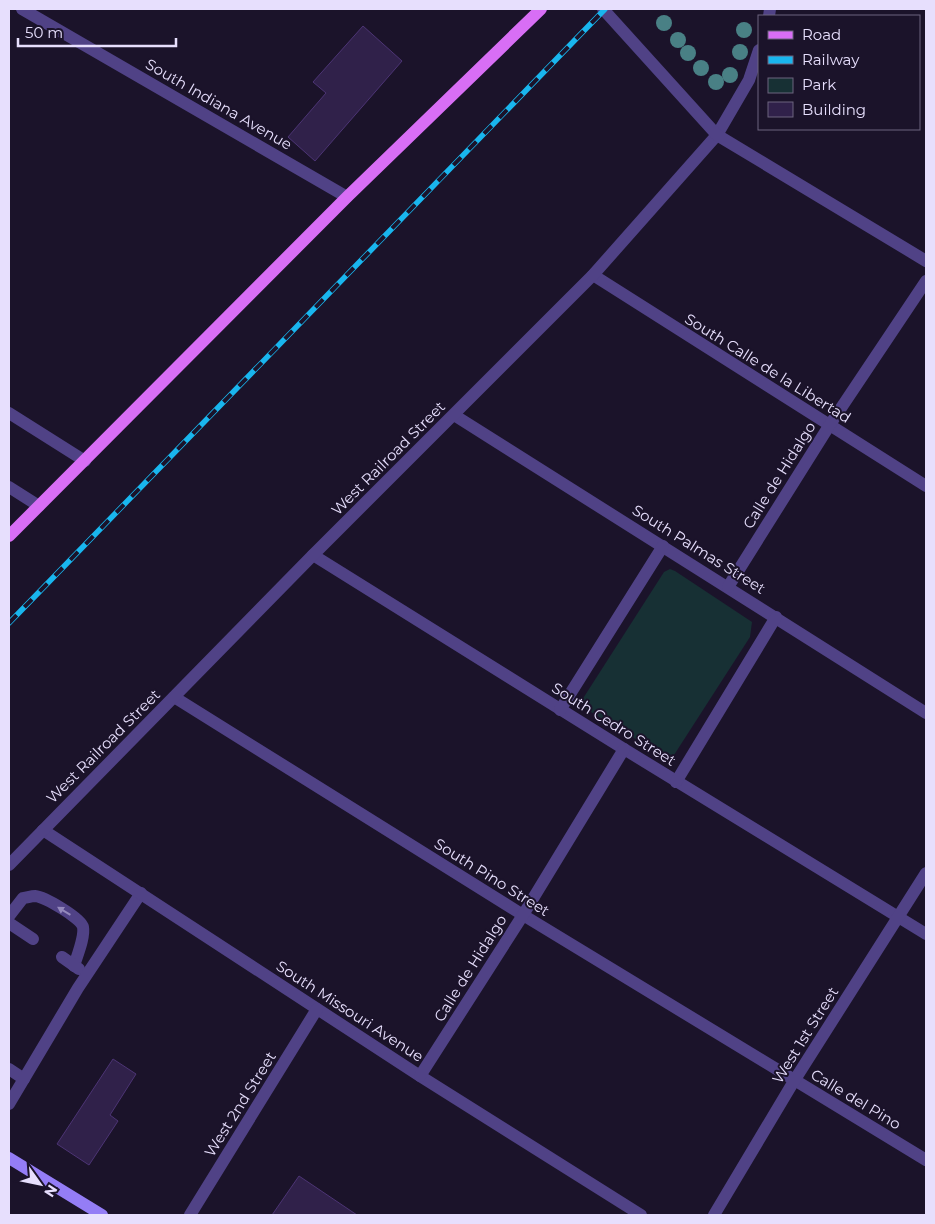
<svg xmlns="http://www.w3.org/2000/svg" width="935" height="1224" viewBox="0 0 935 1224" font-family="Montserrat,sans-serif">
<rect width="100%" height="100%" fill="#1b132a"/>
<path fill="#173034" d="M670,569L675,571L752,622L750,637L674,755L670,757L664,756L586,709L583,706L582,700L664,572Z"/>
<g fill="#30214a" stroke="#4c3474">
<path d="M363,26L402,61L315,161L288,137L326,93L313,82Z"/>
<path d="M113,1059L136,1074L110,1115L118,1121L89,1165L57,1144Z"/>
<path d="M299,1176L357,1215H272Z"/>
</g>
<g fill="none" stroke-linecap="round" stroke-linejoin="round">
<g stroke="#504286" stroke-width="12">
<path d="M9,487L39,506"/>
<path d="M9,916L23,898C26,898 31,896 35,896C45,897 81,918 83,927C85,937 77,956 74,966"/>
<path d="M9,923L33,939"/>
<path d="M62,957L79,969"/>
<path d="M9,1069L24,1079"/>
<path d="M9,1104L78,988L141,893"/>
</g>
<g stroke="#504286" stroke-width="12">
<path d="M22,9L347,197"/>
<path d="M769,16L770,9"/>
<path d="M593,275L926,486"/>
<path d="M9,413L85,461"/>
<path d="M454,415L926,713"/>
<path d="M313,555L624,749L926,934"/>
<path d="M728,587L829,426L926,281"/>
<path d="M174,697L523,915L926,1160"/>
<path d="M560,710L663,546"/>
<path d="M676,782L776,617"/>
<path d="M43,830L420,1076L641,1215"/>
<path d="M9,865L313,555L593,275L717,135L749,80L759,50"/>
<path d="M420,1076L523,915L624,749"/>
<path d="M190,1215L317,1009"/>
<path d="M714,1215L794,1081L926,873"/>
</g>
<path stroke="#504286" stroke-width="12" d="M603,9L717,135L926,261"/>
<path stroke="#947df6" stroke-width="12" d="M9,1158L102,1215"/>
<path stroke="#d86ef5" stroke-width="12" d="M9,536L347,197L541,9"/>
<g stroke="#19b6ee" stroke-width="5.5">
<path id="rail" d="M9,623L605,9"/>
</g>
<use href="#rail" stroke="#1b132a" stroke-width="4" stroke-dasharray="11" stroke-linecap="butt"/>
</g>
<g fill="#498085">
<circle cx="664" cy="23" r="8"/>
<circle cx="744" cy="30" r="8"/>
<circle cx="678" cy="40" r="8"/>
<circle cx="740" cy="52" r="8"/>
<circle cx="688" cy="53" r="8"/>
<circle cx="701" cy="68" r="8"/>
<circle cx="730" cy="75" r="8"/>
<circle cx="716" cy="82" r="8"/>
</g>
<defs><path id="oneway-solid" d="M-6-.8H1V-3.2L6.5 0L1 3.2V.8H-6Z" transform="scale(1.25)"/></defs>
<use fill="#9489bc" href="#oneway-solid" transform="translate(64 911) rotate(-149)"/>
<g text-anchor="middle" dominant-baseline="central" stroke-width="4" stroke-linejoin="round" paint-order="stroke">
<g font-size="15" fill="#e7dffd" stroke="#1b132a">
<text transform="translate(219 104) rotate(30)">South Indiana Avenue</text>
<text transform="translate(768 368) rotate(32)">South Calle de la Libertad</text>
<text transform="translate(388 458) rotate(-45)">West Railroad Street</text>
<text transform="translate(779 475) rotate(-58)">Calle de Hidalgo</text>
<text transform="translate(699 549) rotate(32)">South Palmas Street</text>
<text transform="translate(614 724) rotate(32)">South Cedro Street</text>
<text transform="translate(103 746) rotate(-45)">West Railroad Street</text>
<text transform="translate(492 877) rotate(32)">South Pino Street</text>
<text transform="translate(470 968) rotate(-58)">Calle de Hidalgo</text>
<text transform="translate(350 1011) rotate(33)">South Missouri Avenue</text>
<text transform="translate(805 1035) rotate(-58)">West 1st Street</text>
<text transform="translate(856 1099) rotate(31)">Calle del Pino</text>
<text transform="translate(240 1104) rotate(-58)">West 2nd Street</text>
</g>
</g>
<rect width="935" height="1224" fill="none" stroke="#e7dffd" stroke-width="20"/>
<rect x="758" y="15" width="162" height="115" fill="#1b132a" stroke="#6d657e"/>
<rect x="768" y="31" width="25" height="8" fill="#d86ef5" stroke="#6d657e"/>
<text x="802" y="40" font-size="15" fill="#e7dffd">Road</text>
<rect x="768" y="56" width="25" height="8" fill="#19b6ee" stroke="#6d657e"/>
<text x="802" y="65" font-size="15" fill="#e7dffd">Railway</text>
<rect x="768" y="78" width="25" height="15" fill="#173034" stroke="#6d657e"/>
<text x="802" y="90" font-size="15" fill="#e7dffd">Park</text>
<rect x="768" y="102" width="25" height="15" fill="#30214a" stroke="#6d657e"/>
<text x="802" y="115" font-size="15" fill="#e7dffd">Building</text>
<g transform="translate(40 1184) rotate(123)" stroke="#1b132a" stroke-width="4" paint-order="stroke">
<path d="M0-4L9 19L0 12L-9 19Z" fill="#e7dffd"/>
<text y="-8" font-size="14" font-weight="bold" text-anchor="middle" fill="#e7dffd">N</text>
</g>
<path d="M18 38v8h158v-8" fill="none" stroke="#e7dffd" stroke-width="2.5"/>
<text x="25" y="38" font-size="15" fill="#e7dffd" stroke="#1b132a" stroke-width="4" paint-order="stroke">50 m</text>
</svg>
